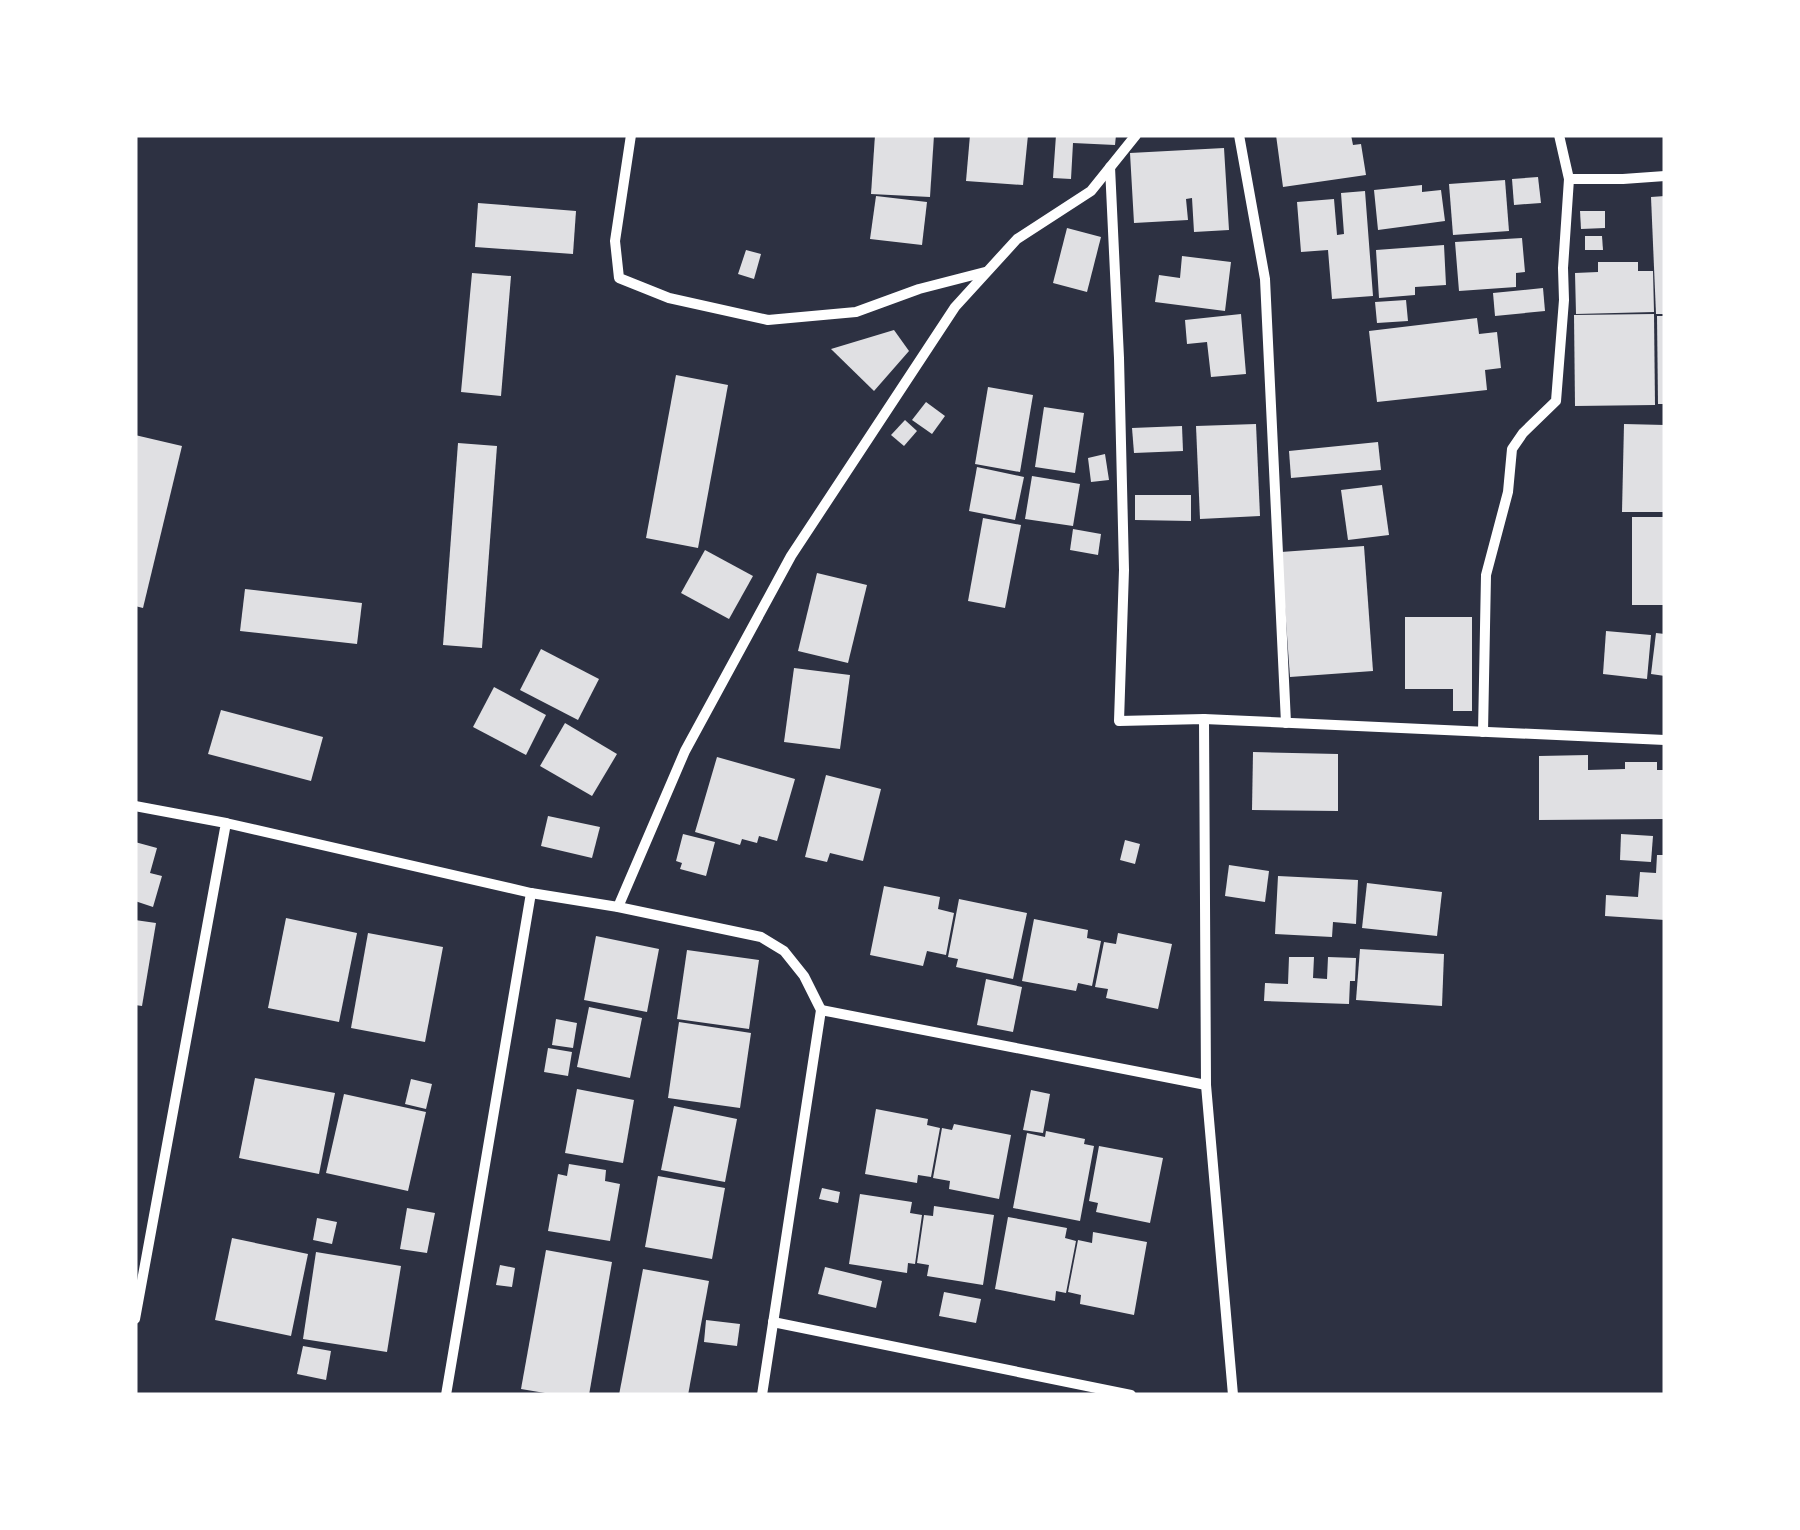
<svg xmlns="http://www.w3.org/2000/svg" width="1800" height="1530" viewBox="0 0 1800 1530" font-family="'Work Sans',sans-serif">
<rect width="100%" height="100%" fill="#2d3142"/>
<g fill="#e0e0e3">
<path d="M875,135H934L930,197L871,194Z"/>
<path d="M970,135H1028L1023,185L966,181Z"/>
<path d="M1056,135H1116L1115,145L1073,143L1071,179L1053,178Z"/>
<path d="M1276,135H1351L1353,145L1361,144L1366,175L1283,187Z"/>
<path d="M1224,148L1229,230L1194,232L1192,198L1186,199L1188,220L1134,223L1130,153Z"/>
<path d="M1538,177L1541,203L1514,205L1512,179Z"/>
<path d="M1505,180L1509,231L1453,235L1449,184Z"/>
<path d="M1422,185V192L1441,190L1445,221L1378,230L1374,190Z"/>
<path d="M1365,191L1373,296L1332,299L1328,250L1301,252L1297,202L1334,199L1337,235L1344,234L1341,193Z"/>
<path d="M876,196L927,202L922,245L870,239Z"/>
<path d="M1665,196V314H1656L1651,197Z"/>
<path d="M478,203L576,211L573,254L475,247Z"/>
<path d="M1580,211H1605V228L1581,229Z"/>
<path d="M1067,228L1101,237L1087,292L1053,283Z"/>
<path d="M1585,236H1602L1603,250H1585Z"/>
<path d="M1522,238L1525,272L1516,273V287L1459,291L1455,242Z"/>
<path d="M1444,245L1446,285L1415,287V295L1379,298L1376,250Z"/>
<path d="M746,250L761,254L754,279L738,274Z"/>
<path d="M1182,256L1231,262L1225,311L1155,302L1159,275L1180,278Z"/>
<path d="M1598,262H1638V271H1653L1654,312L1576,314L1575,273L1598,272Z"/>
<path d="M472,273L511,276L501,396L461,392Z"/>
<path d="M1543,288L1545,311L1495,316L1493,293Z"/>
<path d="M1406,300L1408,321L1377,323L1375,302Z"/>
<path d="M1241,314L1246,374L1211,377L1207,342L1187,344L1185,320Z"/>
<path d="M1654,314L1655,405L1575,406L1574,315Z"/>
<path d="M1657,316H1665V404H1658Z"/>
<path d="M1477,318L1479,334L1497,332L1501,368L1485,370L1487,390L1377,402L1369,331Z"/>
<path d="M894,330L909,351L874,391L831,349Z"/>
<path d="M676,375L728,385L698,548L646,538Z"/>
<path d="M988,387L1033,395L1020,472L975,464Z"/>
<path d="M926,402L945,416L932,434L912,420Z"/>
<path d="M1044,407L1084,413L1075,473L1035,467Z"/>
<path d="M905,420L917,431L904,446L891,435Z"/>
<path d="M1256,424L1260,516L1200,519L1196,426Z"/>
<path d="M1624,424L1665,425V512H1622Z"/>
<path d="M1182,426L1183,451L1134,453L1132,428Z"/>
<path d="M135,435L182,446L143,608L135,606Z"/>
<path d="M1378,442L1381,470L1291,478L1289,451Z"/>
<path d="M458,443L497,446L482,648L443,645Z"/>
<path d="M1105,454L1109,480L1091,482L1088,458Z"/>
<path d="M977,467L1024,477L1015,520L969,511Z"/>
<path d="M1032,476L1080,484L1073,526L1025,519Z"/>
<path d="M1382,485L1389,535L1348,540L1341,490Z"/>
<path d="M1135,495H1191V521L1135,520Z"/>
<rect x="1632" y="517" width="33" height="88"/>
<path d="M983,518L1021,525L1005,608L968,601Z"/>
<path d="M1073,529L1101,534L1098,555L1070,550Z"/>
<path d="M1364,546L1373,671L1290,677L1281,552Z"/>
<path d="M705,550L753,576L729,619L681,593Z"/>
<path d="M817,573L867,585L848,663L798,651Z"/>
<path d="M245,589L362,603L357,644L240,631Z"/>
<path d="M1405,617H1472V711H1453V689H1405Z"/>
<path d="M1606,631L1651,635L1647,679L1603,674Z"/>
<path d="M1656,633L1665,634V676L1651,674Z"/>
<path d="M541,649L599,679L578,720L520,690Z"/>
<path d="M794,668L850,675L840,749L784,742Z"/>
<path d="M494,687L546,715L526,755L473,727Z"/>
<path d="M221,710L323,737L311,781L208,754Z"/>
<path d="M565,723L617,754L592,796L540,766Z"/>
<path d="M1253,752L1338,754V811L1252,810Z"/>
<path d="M1588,755V770L1625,769V762H1657V770H1665V819L1539,820V756Z"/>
<path d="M717,757L795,779L777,841L759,836L757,843L742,839L740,845L695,832Z"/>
<path d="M826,775L881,789L863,861L830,853L827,862L805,857Z"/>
<path d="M548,816L600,827L592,858L541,846Z"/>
<path d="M683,834L715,842L706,876L680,869L682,863L676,861Z"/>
<path d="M1621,834L1653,836L1651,862L1620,860Z"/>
<path d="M1125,840L1140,844L1135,864L1120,860Z"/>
<path d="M135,842L157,848L150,873L162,876L153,907L135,901Z"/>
<path d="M1657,855H1665V920L1605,916L1606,895L1638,897L1640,872L1656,873Z"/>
<path d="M1229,865L1269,871L1265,902L1225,896Z"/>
<path d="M1278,876L1358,880L1356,924L1333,922L1332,937L1275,934Z"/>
<path d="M1367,883L1442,892L1437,936L1362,928Z"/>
<path d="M884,886L940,897L938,909L954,913L946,955L927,951L923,966L870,955Z"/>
<path d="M959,899L1027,913L1013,979L956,967L958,959L948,957Z"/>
<path d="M286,918L357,933L339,1022L268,1008Z"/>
<path d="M1034,919L1088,930L1087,938L1101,941L1092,986L1078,983L1076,991L1022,981Z"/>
<path d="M135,920L156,923L142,1006L135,1005Z"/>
<path d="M368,933L443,947L425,1042L351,1028Z"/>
<path d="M1118,933L1172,944L1158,1009L1106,998L1108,989L1095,987L1104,942L1116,944Z"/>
<path d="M596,936L659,949L647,1012L584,1000Z"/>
<path d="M1360,949L1444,954L1442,1006L1356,1000Z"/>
<path d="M687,950L759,960L749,1029L677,1019Z"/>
<path d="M1289,957H1314L1313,978L1327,979L1328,957L1356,958L1355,981H1350L1349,1004L1264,1001L1265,983L1288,984Z"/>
<path d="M986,979L1022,987L1013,1032L977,1025Z"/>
<path d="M589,1007L642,1018L630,1078L577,1067Z"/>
<path d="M556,1019L577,1023L573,1048L552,1045Z"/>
<path d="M679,1022L751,1033L740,1108L668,1098Z"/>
<path d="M548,1048L572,1052L568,1076L544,1072Z"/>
<path d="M255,1078L335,1093L319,1174L239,1158Z"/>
<path d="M411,1079L432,1084L426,1109L405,1104Z"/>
<path d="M577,1089L634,1100L623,1163L565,1153Z"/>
<path d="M1031,1090L1050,1094L1043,1133L1023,1130Z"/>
<path d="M344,1094L426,1112L408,1191L326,1173Z"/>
<path d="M674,1106L737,1119L725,1182L661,1170Z"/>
<path d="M876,1109L928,1119L927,1125L940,1128L931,1177L918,1175L917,1183L865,1174Z"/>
<path d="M954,1124L1011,1135L999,1199L949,1189L950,1181L933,1178L942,1128L952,1130Z"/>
<path d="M1046,1131L1085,1139L1084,1144L1094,1146L1080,1221L1013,1208L1027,1133L1045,1137Z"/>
<path d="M1099,1146L1163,1158L1150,1223L1096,1212L1098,1203L1089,1201Z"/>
<path d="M569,1164L606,1170L605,1181L620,1184L610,1241L548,1231L558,1174L567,1176Z"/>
<path d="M658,1176L725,1188L712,1259L645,1247Z"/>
<path d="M822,1188L840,1192L838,1203L819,1199Z"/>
<path d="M860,1194L912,1202L910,1213L922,1215L915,1264L908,1263L907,1273L849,1264Z"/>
<path d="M934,1206L994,1215L983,1285L927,1276L929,1265L917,1263L924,1215L933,1216Z"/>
<path d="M407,1208L435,1213L427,1253L400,1249Z"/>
<path d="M1008,1217L1067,1228L1065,1238L1076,1241L1066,1293L1056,1291L1055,1301L995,1289Z"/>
<path d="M317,1218L337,1222L332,1244L313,1240Z"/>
<path d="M1093,1232L1147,1242L1134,1315L1080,1304L1081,1295L1068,1292L1078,1240L1092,1243Z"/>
<path d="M232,1238L308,1254L291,1336L215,1320Z"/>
<path d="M546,1250L612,1262L589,1395H557L521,1389Z"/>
<path d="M316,1252L401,1266L387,1352L303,1339Z"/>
<path d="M500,1265L515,1268L512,1287L496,1285Z"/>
<path d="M825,1267L882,1281L876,1308L818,1294Z"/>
<path d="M643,1269L709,1281L688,1395H619Z"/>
<path d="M944,1292L981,1299L976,1323L939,1316Z"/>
<path d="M706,1320L740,1324L737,1346L704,1342Z"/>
<path d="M303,1346L331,1351L326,1380L297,1374Z"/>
</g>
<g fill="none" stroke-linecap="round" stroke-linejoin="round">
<g stroke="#fff" stroke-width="10">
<path d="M631,135L615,241L619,278L669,298L768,320L856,312L919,289L985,272"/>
<path d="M1239,135L1265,279L1286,723"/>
<path d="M1110,167L1119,358L1124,570L1119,721L1204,719L1206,1085L1233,1395"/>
<path d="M1569,179H1623L1665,176"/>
<path d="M1204,719L1665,740"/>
<path d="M1483,732L1486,575L1508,492L1512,449L1523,433L1556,401L1564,300L1563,268L1569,179L1559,135"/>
<path d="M135,806L226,823L135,1319"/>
<path d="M226,823L531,893L618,907L761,937L784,951L804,976L821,1010L762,1395"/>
<path d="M618,907L685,751L791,556L955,307L1017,239L1091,191L1136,135"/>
<path d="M821,1010L1206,1085"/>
<path d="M773,1322L1131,1395"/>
<path d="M446,1395L531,893"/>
</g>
</g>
<rect width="1800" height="1530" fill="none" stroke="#ffffff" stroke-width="275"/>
</svg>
